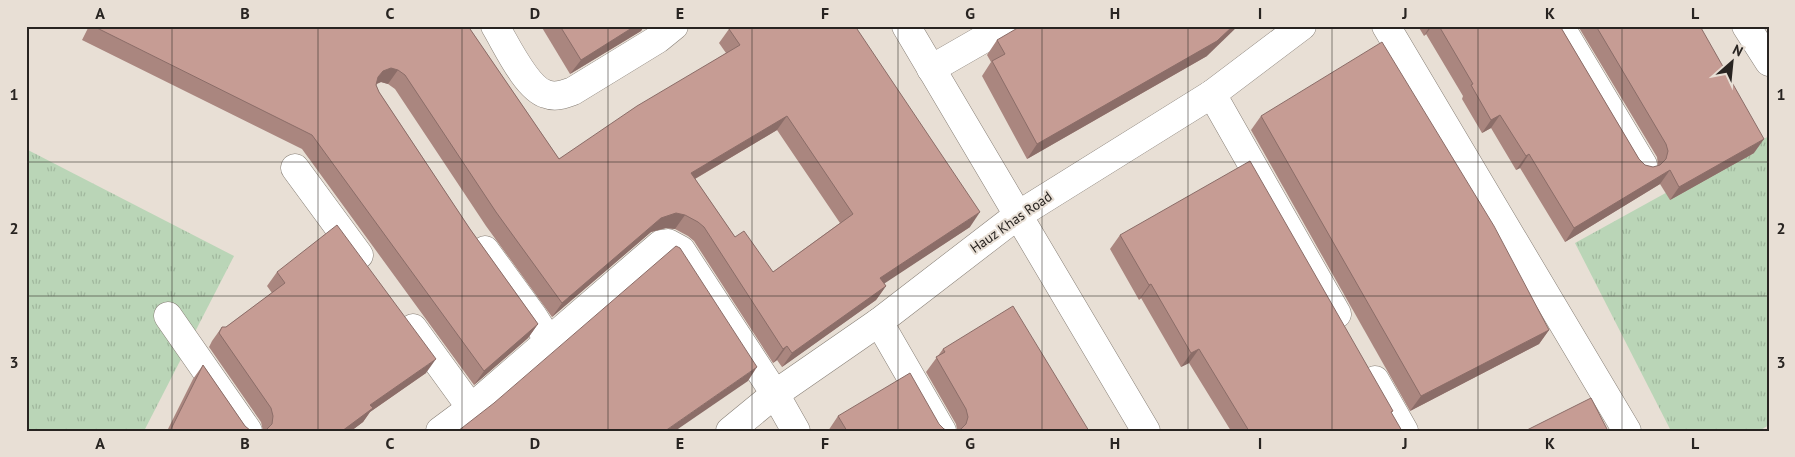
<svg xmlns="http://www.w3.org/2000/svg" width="1795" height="457" viewBox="0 0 1795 457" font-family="'PT Sans',sans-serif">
<defs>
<pattern id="park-tufts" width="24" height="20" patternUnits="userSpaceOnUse" patternTransform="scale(1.25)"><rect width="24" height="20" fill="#bad5b7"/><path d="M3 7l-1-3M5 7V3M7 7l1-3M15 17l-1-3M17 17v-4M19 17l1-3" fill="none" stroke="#a0b79d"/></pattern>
</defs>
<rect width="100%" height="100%" fill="#e8dfd5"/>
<g fill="url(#park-tufts)">
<path d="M1769,136V425L1759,431H1671L1575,243Z"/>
<path d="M26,149L234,256L144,431H26Z"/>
</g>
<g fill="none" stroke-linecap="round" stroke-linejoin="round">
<g stroke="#877f76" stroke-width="29">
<g id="street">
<path d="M495,26C506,44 526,88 546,94C556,98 565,94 573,91L658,39L674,26"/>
<path d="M906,26L1146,431"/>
<path d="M1386,26L1627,431"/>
<path d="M1560,26L1643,165"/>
<path d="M1746,26L1769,62"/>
<path d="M931,69L1006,26"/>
<path d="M1212,94L1337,314"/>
<path d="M295,168L359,255"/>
<path d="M485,250L533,316L549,341"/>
<path d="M168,316L248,431"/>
<path d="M879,322L942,431"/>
<path d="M413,328L471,408"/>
<path d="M1375,380L1404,431"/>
<path d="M440,431L471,408L661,244L668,243L681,250L775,394L796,431"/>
<path d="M730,431L775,394L879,322L1018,215L1212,94L1302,26"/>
</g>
</g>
<use href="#street" stroke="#fff" stroke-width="28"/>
</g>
<g fill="#aa867f" fill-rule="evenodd">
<path d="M89,26H468L559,159L726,53L719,43L729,29L970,227L884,283L886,286L876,300L782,367L777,360L773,363L694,241L688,236L675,229L666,228L651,232L552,317L486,226L395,89L388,84L381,82L377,84L376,85L379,92L470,229L538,324L528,338L474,385L302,149L82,40ZM777,130L840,223L773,272L735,237L695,179Z"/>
<path d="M541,26H644L641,31L570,74Z"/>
<path d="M1418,26H1560L1639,159L1645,165L1653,167L1658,166L1657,157L1578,26H1700L1754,153L1670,200L1660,184L1565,242L1520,168L1516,170L1491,128L1482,133L1462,99L1463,96L1426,34L1424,36Z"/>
<path d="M997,40L1207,56L1027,159L982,76L991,62L987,55Z"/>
<path d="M1261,116L1549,330L1539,344L1410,411L1251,130Z"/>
<path d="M1120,235L1393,411L1391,413L1402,431H1231L1189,363L1181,367L1141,298L1139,300L1110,249Z"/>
<path d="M277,272L426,373L370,412L363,422L351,431H263L261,422L209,347L212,341L222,327H226L272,293L267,286Z"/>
<path d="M943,349L1089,431L957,430L956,424L926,372Z"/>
<path d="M203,365L245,426L251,431H167L193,379Z"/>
<path d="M838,416L939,424L944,429L949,431H828Z"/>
</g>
<g fill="#8b6d68">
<path d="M635,26H644L641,31L570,74L581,60Z"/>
<path d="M1233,26H1238L1207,56L1027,159L1037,144Z"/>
<path d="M1430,26H1432L1426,34L1424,36Z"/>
<path d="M391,68L398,70L388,84L381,82L373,85L378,77L383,71Z"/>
<path d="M1500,115L1491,128L1482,133L1491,120Z"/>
<path d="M787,116L777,130L681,187L691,173Z"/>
<path d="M1764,139L1754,153L1670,200L1679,187Z"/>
<path d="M1529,154L1520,168L1516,170L1526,156Z"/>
<path d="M1670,170L1660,184L1565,242L1574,228Z"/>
<path d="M980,212L970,227L870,293L880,278Z"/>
<path d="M676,213L685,215L675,229L666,228L651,232L552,317L562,303L661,218Z"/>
<path d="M1151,284L1141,298L1139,300L1149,285Z"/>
<path d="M886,286L876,300L782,367L792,353Z"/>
<path d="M538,324L528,338L474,385L484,371Z"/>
<path d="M1549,330L1539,344L1410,411L1421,396Z"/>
<path d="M787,346L777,360L773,363L783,349Z"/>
<path d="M1199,349L1189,363L1181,367L1191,353Z"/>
<path d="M436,359L426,373L370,412L363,422L351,431H342L370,405Z"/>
<path d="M757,367L748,381L675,431H665Z"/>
</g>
<g fill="#c69c94" stroke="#8b6d68" fill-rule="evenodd">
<path d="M93,26H468L559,159L637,106L740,45L729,29L732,26H855L980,212L880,278L886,286L792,353L787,346L783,349L704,227L698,222L685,215L676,213L661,218L562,303L496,212L405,75L398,70L391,68L383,71L378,77L376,85L379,92L470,229L538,324L484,371L312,135ZM787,116L853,214L773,272L744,231L735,237L691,173Z"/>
<path d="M560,26H635L581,60Z"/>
<path d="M1021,26H1233L1217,41L1037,144L992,61L1005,54L997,40Z"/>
<path d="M1439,26H1560L1639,159L1645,165L1653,167L1660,165L1666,159L1668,151L1666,144L1596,26H1700L1764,139L1679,187L1670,170L1574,228L1529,154L1526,156L1500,115L1491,120L1471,85L1473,84Z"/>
<path d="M1382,42L1494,226L1549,330L1421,396L1261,116Z"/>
<path d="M1250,161L1393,411L1391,412L1402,431H1249L1199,349L1191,353L1151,284L1149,285L1120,235Z"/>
<path d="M337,225L436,359L370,405L373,408L342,431H264L266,430L272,424L273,416L271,408L219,333L222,327H226L285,283L277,272Z"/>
<path d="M676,246L680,248L757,367L665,431H458L494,403Z"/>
<path d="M1013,306L1089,431H956L961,429L966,424L968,417L966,409L936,357L945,352L943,349Z"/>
<path d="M203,365L245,426L251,431H170Z"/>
<path d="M910,373L939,424L944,429L949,431H847L838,416Z"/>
<path d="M1591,398L1608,431H1525Z"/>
</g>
<path fill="none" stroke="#282421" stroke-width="1" stroke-opacity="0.55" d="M172,26V431M318,26V431M462,26V431M608,26V431M752,26V431M898,26V431M1042,26V431M1188,26V431M1332,26V431M1478,26V431M1622,26V431M26,162H1769M26,296H1769"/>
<g text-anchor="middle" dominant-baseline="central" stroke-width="4" stroke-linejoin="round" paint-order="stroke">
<g font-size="14" fill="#282421" stroke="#e8dfd5">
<text transform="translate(1011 222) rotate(-35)">Hauz Khas Road</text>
</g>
</g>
<rect width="1795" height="457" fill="none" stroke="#e8dfd5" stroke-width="55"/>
<g transform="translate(1732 62) rotate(27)" stroke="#e8dfd5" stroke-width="4" paint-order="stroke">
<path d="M0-4L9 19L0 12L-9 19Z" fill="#282421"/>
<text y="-8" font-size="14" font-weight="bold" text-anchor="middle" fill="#282421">N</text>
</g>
<rect x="28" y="28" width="1740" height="402" fill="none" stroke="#282421" stroke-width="2"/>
<g font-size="16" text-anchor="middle" font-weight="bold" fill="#282421">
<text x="100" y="19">A</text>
<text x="245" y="19">B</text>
<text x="390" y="19">C</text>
<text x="535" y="19">D</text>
<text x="680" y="19">E</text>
<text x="825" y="19">F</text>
<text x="970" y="19">G</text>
<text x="1115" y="19">H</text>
<text x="1260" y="19">I</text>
<text x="1405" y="19">J</text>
<text x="1550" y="19">K</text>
<text x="1695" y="19">L</text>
<text x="14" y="100">1</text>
<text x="1781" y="100">1</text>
<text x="14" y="234">2</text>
<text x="1781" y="234">2</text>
<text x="14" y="368">3</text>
<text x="1781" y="368">3</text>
<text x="100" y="449">A</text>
<text x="245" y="449">B</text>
<text x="390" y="449">C</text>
<text x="535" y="449">D</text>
<text x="680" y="449">E</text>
<text x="825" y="449">F</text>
<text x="970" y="449">G</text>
<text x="1115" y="449">H</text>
<text x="1260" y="449">I</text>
<text x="1405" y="449">J</text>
<text x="1550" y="449">K</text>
<text x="1695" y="449">L</text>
</g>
</svg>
